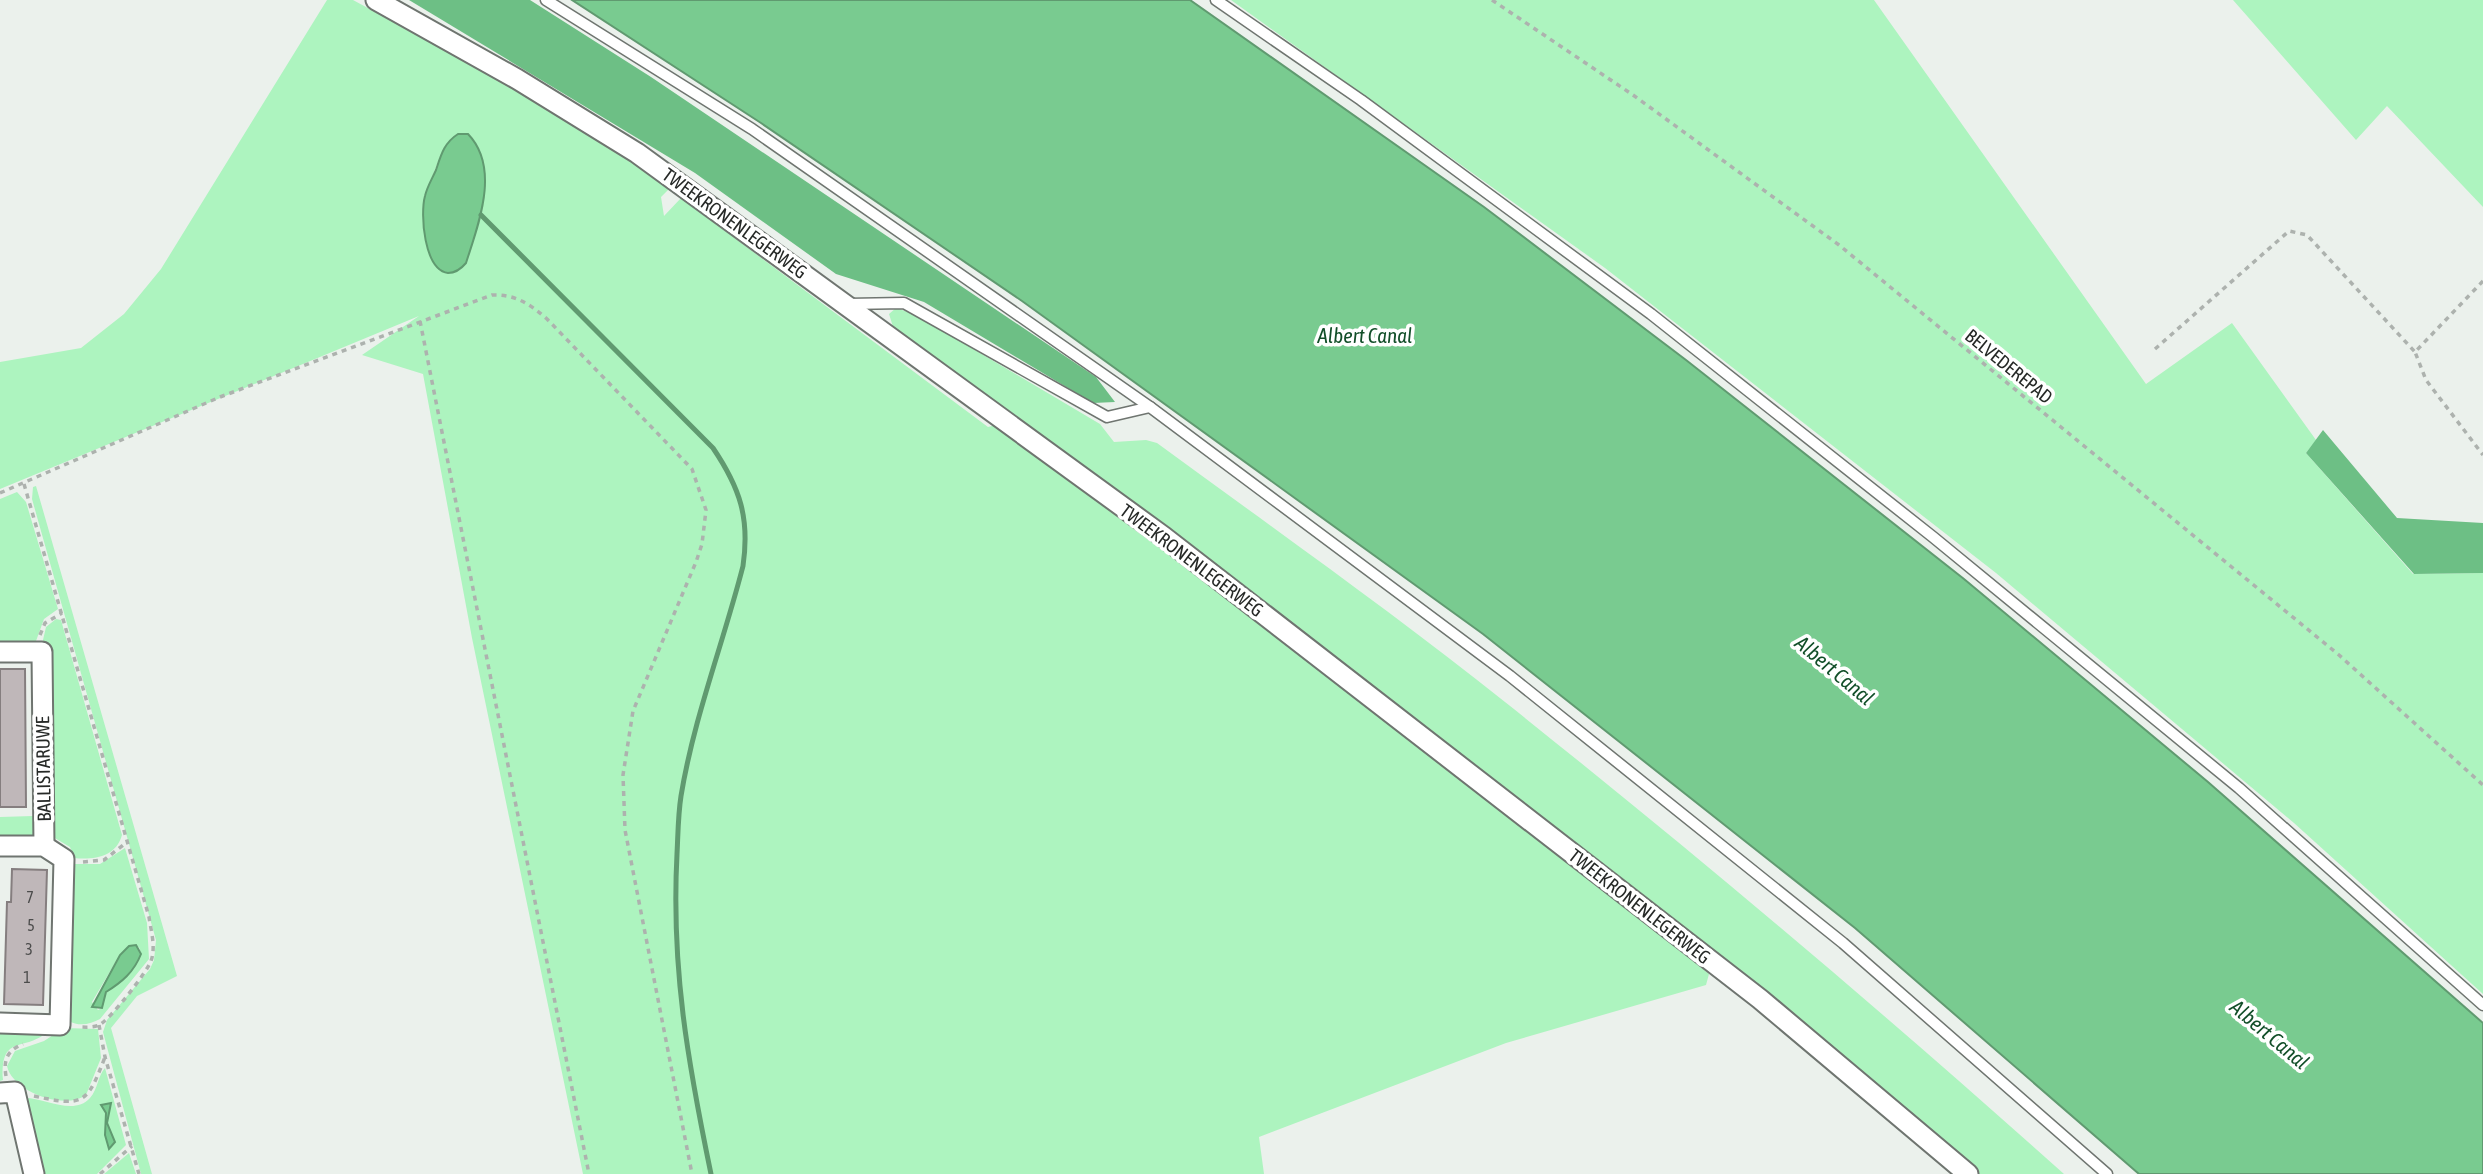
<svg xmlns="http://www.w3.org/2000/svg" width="2483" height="1174" viewBox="0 0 2483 1174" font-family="'Asap Condensed',sans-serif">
<rect width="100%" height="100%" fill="#ebf1ec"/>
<!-- green -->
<g fill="#adf4bf" fill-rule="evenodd">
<path d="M 327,0 L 353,0 L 653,162 L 672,178 L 668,190 L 661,197 L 664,216 L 681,198 L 988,427 L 996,425 L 1193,568 L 1651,925 L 1709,974 L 1706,985 L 1506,1043 L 1259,1137 L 1264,1174 L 583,1174 L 472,638 L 423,374 L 362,355 L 419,316 L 0,489 L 0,362 L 81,348 L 124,314 L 161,269 ZM 440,157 L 484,170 L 483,200 L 427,250 L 425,195 Z"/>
<polygon points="1231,0 1874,0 2146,384 2232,323 2316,440 2306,453 2413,574 2483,573 2483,994 2294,823 1996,573 1605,268"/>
<polygon points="2233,0 2483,0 2483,207 2387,106 2356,140"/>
<path d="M 896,308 L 914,314 L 1100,424 L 1114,442 L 1146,440 L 1157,443 C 1273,528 1392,612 1505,702 C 1696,854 1882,1011 2064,1174 L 1977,1174 L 895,333 L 889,314 Z"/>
<polygon points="36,486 177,976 137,996 111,1028 152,1174 141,1174 103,1032 107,1020 150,969 154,960 156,940 32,499 33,487"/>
<polygon points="17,492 26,502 58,609 44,619 36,641 0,643 0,499"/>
<path d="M 56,619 L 61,620 L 122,835 C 116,857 94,860 74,858 L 70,847 L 53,837 L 43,640 L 46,627 Z"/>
<polygon points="33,816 33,837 0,841 0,817"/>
<path d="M 125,848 L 147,923 L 149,959 L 100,1019 C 91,1024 79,1027 69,1021 L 74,864 L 100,864 ZM 139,947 L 141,954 C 134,972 122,982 106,991 L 102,1008 L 98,1010 L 92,1002 L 115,963 Z"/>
<path d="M 64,1028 L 98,1029 L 101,1058 L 86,1095 C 64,1111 12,1091 7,1066 L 15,1051 L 44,1041 Z"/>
<path d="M 0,1030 L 46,1033 C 23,1052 0,1034 3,1080 L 0,1081 Z"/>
<path d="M 105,1068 L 126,1145 L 97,1174 L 44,1174 L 35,1151 L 25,1098 C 45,1098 74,1116 90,1098 C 98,1089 98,1075 105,1068 Z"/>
<polygon points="129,1153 136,1174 104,1174"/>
</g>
<!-- forest -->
<g fill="#6dbf85">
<polygon points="409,0 530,0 651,77 1096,377 1115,402 1093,403 924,302 836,274 695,173"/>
<polygon points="2323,430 2397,518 2483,523 2483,573 2414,574 2306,453"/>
</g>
<!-- water -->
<g fill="#79cb90" stroke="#609a70" stroke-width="2">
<polygon points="572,0 1190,0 1484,207 1686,360 1964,579 2208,782 2483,1023 2483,1174 2139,1174 1855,928 1483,634 1022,301 761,123"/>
<path d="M 458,134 L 468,134 C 501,168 478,225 466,263 C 461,269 456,273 448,273 C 424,270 420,214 425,196 C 427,187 432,179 436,170 C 441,155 444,143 458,134 Z"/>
<path d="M 136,945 L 141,954 C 134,972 122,982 106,992 L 102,1008 L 92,1007 L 120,955 L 129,946 Z"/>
<polygon points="111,1103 107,1123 115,1142 109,1149 105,1135 106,1113 101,1105"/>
</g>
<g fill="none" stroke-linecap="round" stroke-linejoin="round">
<!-- stream -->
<path stroke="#609a70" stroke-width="5" d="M 481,215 L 713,448 C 740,488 750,518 743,566 C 723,644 694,717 681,796 C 678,815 678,835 677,854 C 671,968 688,1063 711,1174"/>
</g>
<!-- building -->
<g fill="#bfb7b9" stroke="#857e7f" stroke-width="2">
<polygon points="0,669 25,669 26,807 0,807"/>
<polygon points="12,869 47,870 43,1005 4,1004 7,902 11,902"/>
</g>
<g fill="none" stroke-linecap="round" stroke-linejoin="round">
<defs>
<g id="service">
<polyline points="546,0 752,129 1150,407 1510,676 1843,943 2107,1174"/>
<polyline points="1216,0 1361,100 1651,314 1933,537 2239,788 2483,1005"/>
<polyline points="848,304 904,303 1107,417 1150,407"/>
</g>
<g id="minor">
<polyline points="376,0 517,79 637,153 1164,537 1760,999 1968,1174"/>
<polyline points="0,652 42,652 44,846"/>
<polyline points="0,846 44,846 64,859 60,1025 0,1023"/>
<polyline points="0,1093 15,1092 34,1174"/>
</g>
</defs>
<!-- service casing -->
<use href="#service" stroke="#6f7570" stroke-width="13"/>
<!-- minor casing -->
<use href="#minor" stroke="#6f7570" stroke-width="23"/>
<!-- path -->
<g stroke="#adb2ae" stroke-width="3.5" stroke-dasharray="5 5" stroke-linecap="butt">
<polyline points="1492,0 1633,95 1839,245 2339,655 2483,785"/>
<polyline points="2483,281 2415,352 2426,380 2483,455"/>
<polyline points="420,321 589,1174"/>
<polyline points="2155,349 2289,231 2307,235 2415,352"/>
<path d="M 24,484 L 149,917 C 151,931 156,947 151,961 C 147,972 110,1020 99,1025 C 94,1028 83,1027 78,1027"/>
<path d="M 0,493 L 220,397 L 492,295 C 515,294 530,304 547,319 L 692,469 L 706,510 L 702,544 L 696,562 L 633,711 L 623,775 L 625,830 L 692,1174"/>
<polyline points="40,635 45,623 62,613"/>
<polyline points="83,862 104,860 127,842"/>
<polyline points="99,1025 105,1057 139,1174"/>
<path d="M 6,1076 C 3,1059 8,1050 23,1044"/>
<path d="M 34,1096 C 84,1107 87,1104 105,1057"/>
<polyline points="100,1174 132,1146"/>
</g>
<!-- service -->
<use href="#service" stroke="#fff" stroke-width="10"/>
<!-- minor -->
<use href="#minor" stroke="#fff" stroke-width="19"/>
</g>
<g text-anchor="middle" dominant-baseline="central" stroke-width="7" stroke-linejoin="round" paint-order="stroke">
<!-- number labels -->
<g font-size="16" fill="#4c4c4c">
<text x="30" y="897">7</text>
<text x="31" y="925">5</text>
<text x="29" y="949">3</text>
<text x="27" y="977">1</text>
</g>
<!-- street labels -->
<g font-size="19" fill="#262927" stroke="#fff">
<text transform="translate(735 223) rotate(36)">TWEEKRONENLEGERWEG</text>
<text transform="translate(2009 366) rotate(39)">BELVEDEREPAD</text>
<text transform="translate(1192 560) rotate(37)">TWEEKRONENLEGERWEG</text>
<text transform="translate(43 769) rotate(-91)">BALLISTARUWE</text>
<text transform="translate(1640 906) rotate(38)">TWEEKRONENLEGERWEG</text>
</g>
<!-- water labels -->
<g font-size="21" font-style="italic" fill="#124f29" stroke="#fff">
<text x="1365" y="335">Albert Canal</text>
<text transform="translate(1835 670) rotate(40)">Albert Canal</text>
<text transform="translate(2270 1034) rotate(40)">Albert Canal</text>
</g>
</g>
</svg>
